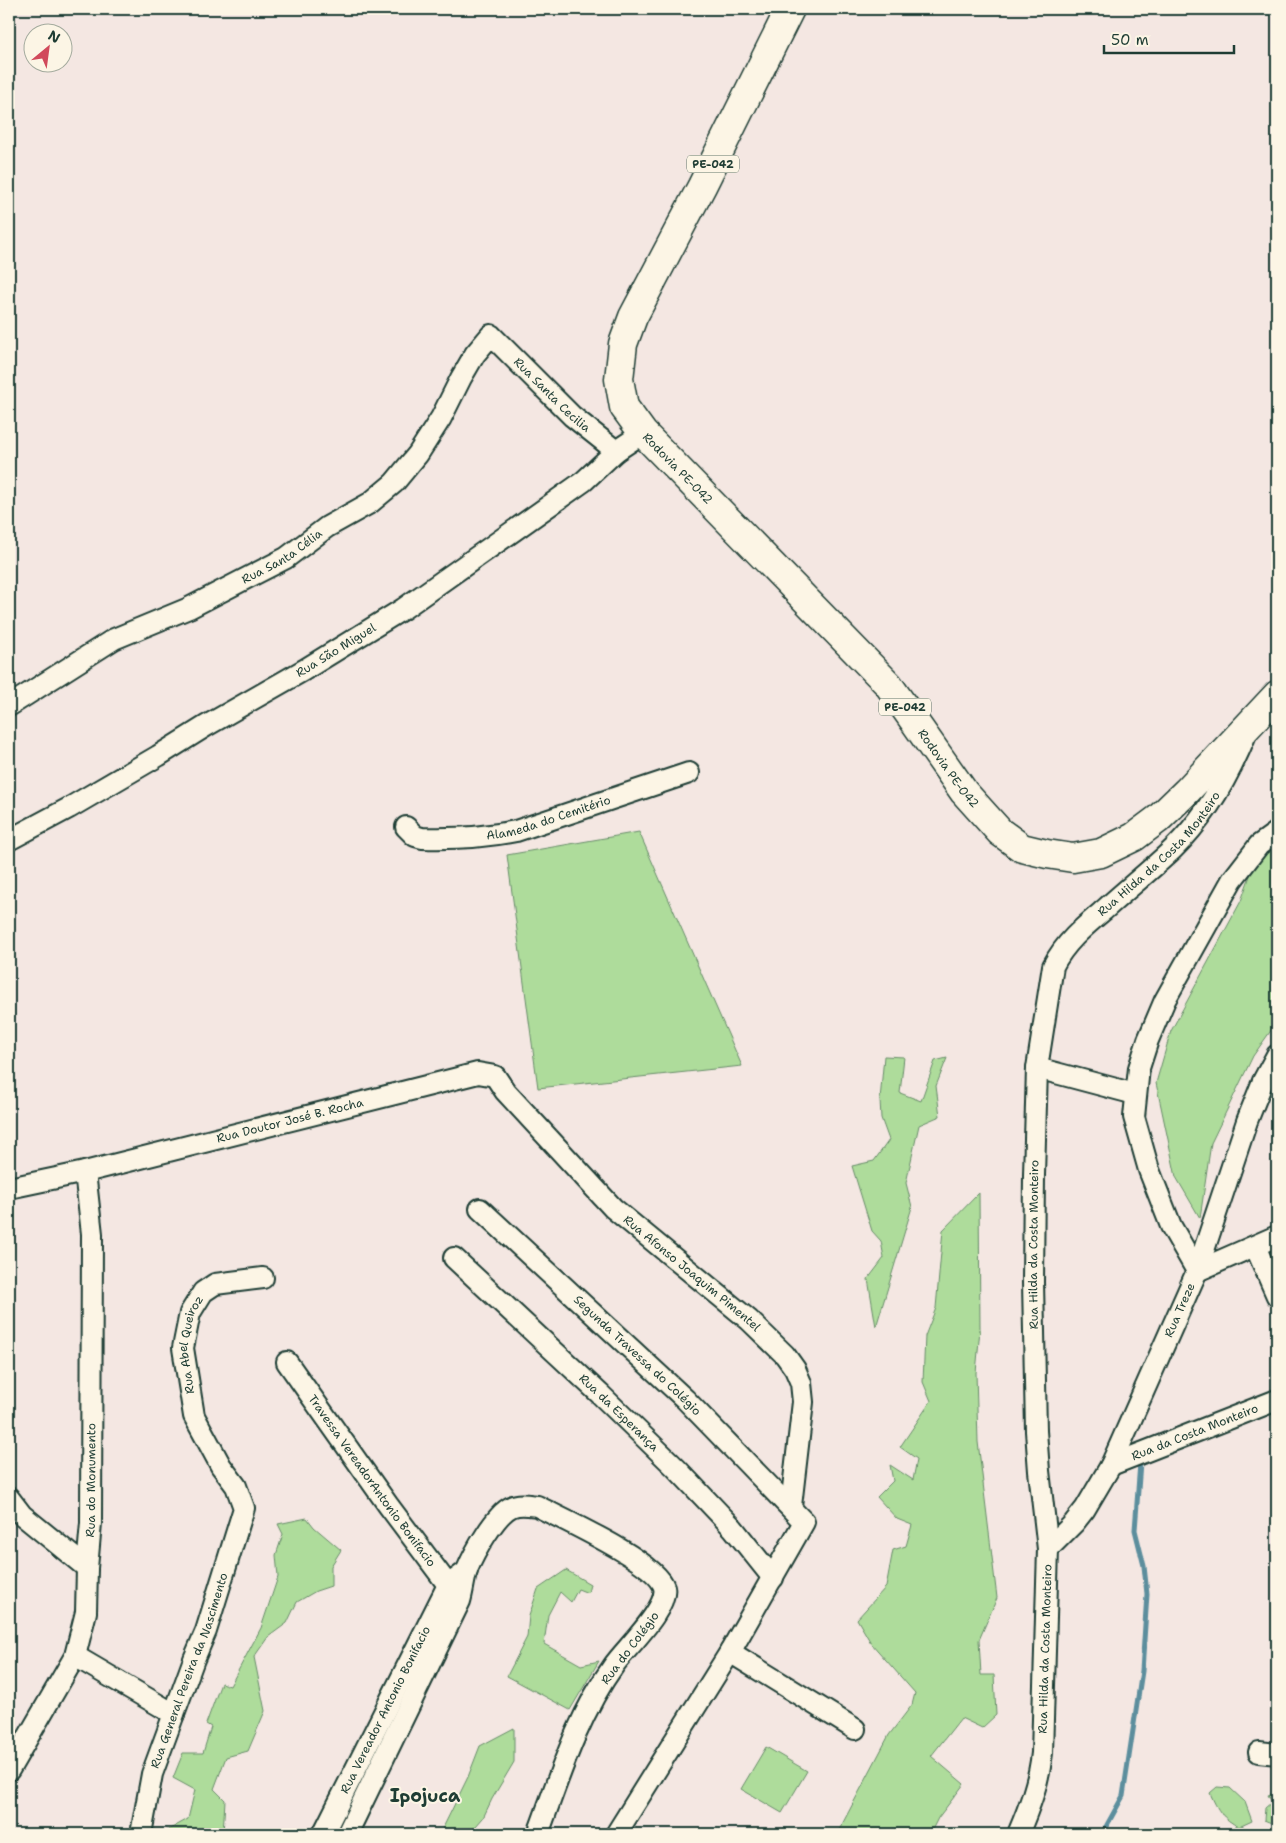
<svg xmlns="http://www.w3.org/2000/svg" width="1286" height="1843" viewBox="0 0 1286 1843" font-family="'Shantell Sans',sans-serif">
<rect width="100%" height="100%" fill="#f4e7e2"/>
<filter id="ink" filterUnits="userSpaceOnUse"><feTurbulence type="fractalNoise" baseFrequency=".02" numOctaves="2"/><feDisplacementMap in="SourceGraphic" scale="10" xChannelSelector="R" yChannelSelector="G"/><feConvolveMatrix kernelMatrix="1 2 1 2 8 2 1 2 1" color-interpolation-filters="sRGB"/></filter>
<g filter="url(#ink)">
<!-- green -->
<g fill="#aedc9b" stroke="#668c68">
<polygon points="639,832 742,1066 538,1088 507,855"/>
<polygon points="1277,836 1277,1022 1253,1056 1211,1143 1200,1218 1176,1177 1156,1083 1171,1031 1241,901 1262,842"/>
<polygon points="884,1056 904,1057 900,1093 921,1101 935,1061 947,1058 936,1086 940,1116 919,1125 906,1183 912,1207 876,1327 868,1279 884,1258 881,1241 872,1231 852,1166 874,1161 889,1140 881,1118 880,1100"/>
<polygon points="979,1193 980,1329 976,1373 978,1442 997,1598 979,1640 981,1675 994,1675 996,1715 982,1728 961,1718 931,1756 964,1784 938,1818 930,1834 837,1834 889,1735 912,1705 915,1693 871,1643 857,1619 886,1587 893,1550 906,1546 912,1525 897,1519 877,1497 893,1481 890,1465 913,1480 917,1459 900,1447 931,1401 923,1382 925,1336 936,1308 943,1230"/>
<polygon points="307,1518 314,1527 341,1550 331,1566 331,1586 316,1591 297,1602 287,1623 268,1637 254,1657 265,1711 248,1751 226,1757 214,1789 225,1800 223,1834 161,1834 188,1819 195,1790 173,1778 183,1753 203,1753 211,1727 206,1724 221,1683 230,1686 261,1628 278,1577 276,1555 283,1534 278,1524"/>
<polygon points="566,1570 590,1584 588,1593 578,1589 571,1602 560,1592 548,1615 544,1644 581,1665 599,1661 570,1710 507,1676 527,1637 529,1616 538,1589"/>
<polygon points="514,1728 514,1762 492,1799 483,1818 469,1834 440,1834 468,1777 480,1746"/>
<polygon points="766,1747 807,1771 782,1813 741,1789"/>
<path d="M 1217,1787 L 1230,1788 L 1245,1802 L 1252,1821 L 1239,1827 C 1222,1818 1218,1811 1210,1793 Z"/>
<polygon points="1277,1792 1277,1827 1274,1824 1264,1820 1265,1808 1272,1802 1268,1795"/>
</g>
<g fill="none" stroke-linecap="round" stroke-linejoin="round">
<!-- stream -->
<polyline stroke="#5b8e9d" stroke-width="5" points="1102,1834 1123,1796 1142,1671 1147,1594 1144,1566 1135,1530 1140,1463"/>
<defs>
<g id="street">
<path id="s1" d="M 9,706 L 114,639 L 189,608 L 286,558 L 327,527 L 370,503 L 394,483 L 418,454 L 441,418 L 461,378 L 475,354 L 491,335 L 572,416 L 616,451"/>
<path id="s2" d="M 406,827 L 415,836 L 422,838 C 454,839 485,837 516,831 L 689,773"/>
<polyline points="1277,832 1259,845 1232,880 1165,1000 1148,1040 1139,1068 1134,1117 1149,1170 1171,1226 1197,1271 1277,1236"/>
<path id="s3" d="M 9,840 L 69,808 L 158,756 L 206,726 L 304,670 L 403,609 L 584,481 L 616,451 L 643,433"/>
<polyline points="1037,1068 1135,1094"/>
<path id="s4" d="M 9,1188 L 85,1172 L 478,1073 L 495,1076 L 505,1091 L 613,1208 L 749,1320 L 785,1355 L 795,1369 L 801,1383 L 803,1402 L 791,1506"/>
<path id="s5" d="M 480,1209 L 685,1399 L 804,1522 L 730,1652 L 616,1834"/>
<polyline points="1255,1246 1277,1296"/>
<path id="s6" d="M 454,1258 L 600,1394 L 676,1468 L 733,1528 L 773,1578"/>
<path id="s7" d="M 287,1362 L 388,1505 L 448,1585 L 459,1590"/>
<path id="s8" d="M 1111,1465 L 1277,1400"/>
<polyline points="9,1498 22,1515 87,1568"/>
<path id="s9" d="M 1048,1549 L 1074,1523 L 1085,1509 L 1111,1465 L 1197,1271 L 1247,1121 L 1263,1081 L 1277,1055"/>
<polyline points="730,1652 855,1729"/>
<polyline points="75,1656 174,1714"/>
<polyline points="1259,1752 1277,1754"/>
<path id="s10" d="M 9,1770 L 75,1656 L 86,1612 L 87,1568 L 91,1523 L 92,1234 L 85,1172"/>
<path id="s11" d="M 141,1834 L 152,1774 L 194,1659 L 206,1631 L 244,1508 L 236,1486 L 221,1466 L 194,1416 L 183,1348 L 190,1313 L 203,1292 L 215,1284 L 263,1278"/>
<path id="s12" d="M 323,1834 L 448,1585 L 467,1571"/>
<path d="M 347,1834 L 460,1601 C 463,1591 464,1579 467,1570 C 474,1553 495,1515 511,1507 C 519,1503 529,1505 537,1506 C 564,1520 656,1561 664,1587 C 669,1608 626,1648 614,1665 C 578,1715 559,1777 538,1834"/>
<path id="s13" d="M 1018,1834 C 1029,1808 1039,1782 1042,1753 L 1048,1549 L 1039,1471 L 1036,1431 L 1033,1282 L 1034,1175 L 1037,1068 L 1053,966 C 1065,942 1085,926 1104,910 C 1127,889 1151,870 1173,849 C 1206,817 1229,776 1246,734"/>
</g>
<g id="primary">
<path id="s14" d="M 790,9 L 702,186 L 633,317 L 623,344 L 619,379 L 624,407 L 643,433 L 888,684 L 964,792 L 1000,832 L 1022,848 L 1047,854 L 1073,858 L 1101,853 L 1134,837 L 1158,819 L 1187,791 L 1277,695"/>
</g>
</defs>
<!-- street casing -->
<use href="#street" stroke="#1f3d34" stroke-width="24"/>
<!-- primary casing -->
<use href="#primary" stroke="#1f3d34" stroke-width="31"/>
<!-- street -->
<use href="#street" stroke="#fcf5e5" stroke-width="20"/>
<!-- primary -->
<use href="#primary" stroke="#fcf5e5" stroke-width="28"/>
</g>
</g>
<g text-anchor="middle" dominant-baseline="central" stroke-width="4" stroke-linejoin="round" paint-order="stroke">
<!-- shield labels -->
<g fill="#fcf5e5" stroke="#617469" stroke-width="1">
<rect x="687" y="155.5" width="52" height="17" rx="4"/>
<rect x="879" y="698.5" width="52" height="17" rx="4"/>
</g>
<g font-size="11" font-weight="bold" fill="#1f3d34">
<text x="713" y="164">PE-042</text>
<text x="905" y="707">PE-042</text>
</g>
<!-- street labels -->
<g font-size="12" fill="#1f3d34" stroke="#fcf5e5">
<text stroke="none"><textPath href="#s1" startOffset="710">Rua Santa Cecilia</textPath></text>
<text stroke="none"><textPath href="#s14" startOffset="520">Rodovia PE-042</textPath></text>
<text stroke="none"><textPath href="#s1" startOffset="312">Rua Santa Célia</textPath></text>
<text stroke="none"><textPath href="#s3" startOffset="378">Rua São Miguel</textPath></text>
<text stroke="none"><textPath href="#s14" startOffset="925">Rodovia PE-042</textPath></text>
<text stroke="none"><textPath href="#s2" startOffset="149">Alameda do Cemitério</textPath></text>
<text stroke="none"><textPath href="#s13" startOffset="1029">Rua Hilda da Costa Monteiro</textPath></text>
<text stroke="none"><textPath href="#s4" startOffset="289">Rua Doutor José B. Rocha</textPath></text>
<text stroke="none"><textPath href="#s13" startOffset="594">Rua Hilda da Costa Monteiro</textPath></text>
<text stroke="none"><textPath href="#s4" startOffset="780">Rua Afonso Joaquim Pimentel</textPath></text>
<text stroke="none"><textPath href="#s9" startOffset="275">Rua Treze</textPath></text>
<text stroke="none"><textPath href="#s11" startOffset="521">Rua Abel Queiroz</textPath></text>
<text stroke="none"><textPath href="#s5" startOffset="215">Segunda Travessa do Colégio</textPath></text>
<text stroke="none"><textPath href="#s6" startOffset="226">Rua da Esperança</textPath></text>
<text stroke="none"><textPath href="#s8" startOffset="90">Rua da Costa Monteiro</textPath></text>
<text stroke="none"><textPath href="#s7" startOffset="146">Travessa VereadorAntonio Bonifacio</textPath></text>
<text stroke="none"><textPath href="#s10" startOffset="309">Rua do Monumento</textPath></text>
<text transform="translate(630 1648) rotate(-53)">Rua do Colégio</text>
<text stroke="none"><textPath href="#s13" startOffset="189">Rua Hilda da Costa Monteiro</textPath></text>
<text stroke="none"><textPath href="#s11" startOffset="171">Rua General Pereira da Nascimento</textPath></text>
<text stroke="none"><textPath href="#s12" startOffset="139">Rua Vereador Antonio Bonifacio</textPath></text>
</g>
<!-- district labels -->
<g font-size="18" font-weight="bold" fill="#1f3d34" stroke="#fcf5e5">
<text x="425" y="1796">Ipojuca</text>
</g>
</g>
<!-- margin -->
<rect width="1286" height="1843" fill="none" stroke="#fcf5e5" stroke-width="30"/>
<rect x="15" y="15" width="1256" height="1813" fill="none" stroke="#1f3d34" stroke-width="2" filter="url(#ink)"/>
<!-- north arrow -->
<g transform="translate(48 48) rotate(29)"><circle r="24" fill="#fcf5e5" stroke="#a4ab9e"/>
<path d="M0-4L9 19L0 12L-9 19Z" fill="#d1495b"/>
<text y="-8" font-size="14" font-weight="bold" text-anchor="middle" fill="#1f3d34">N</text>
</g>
<!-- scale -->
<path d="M1104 45v8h130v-8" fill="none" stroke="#1f3d34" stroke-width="2.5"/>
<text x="1111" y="45" font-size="15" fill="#1f3d34" stroke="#fcf5e5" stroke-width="4" paint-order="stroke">50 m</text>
</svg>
